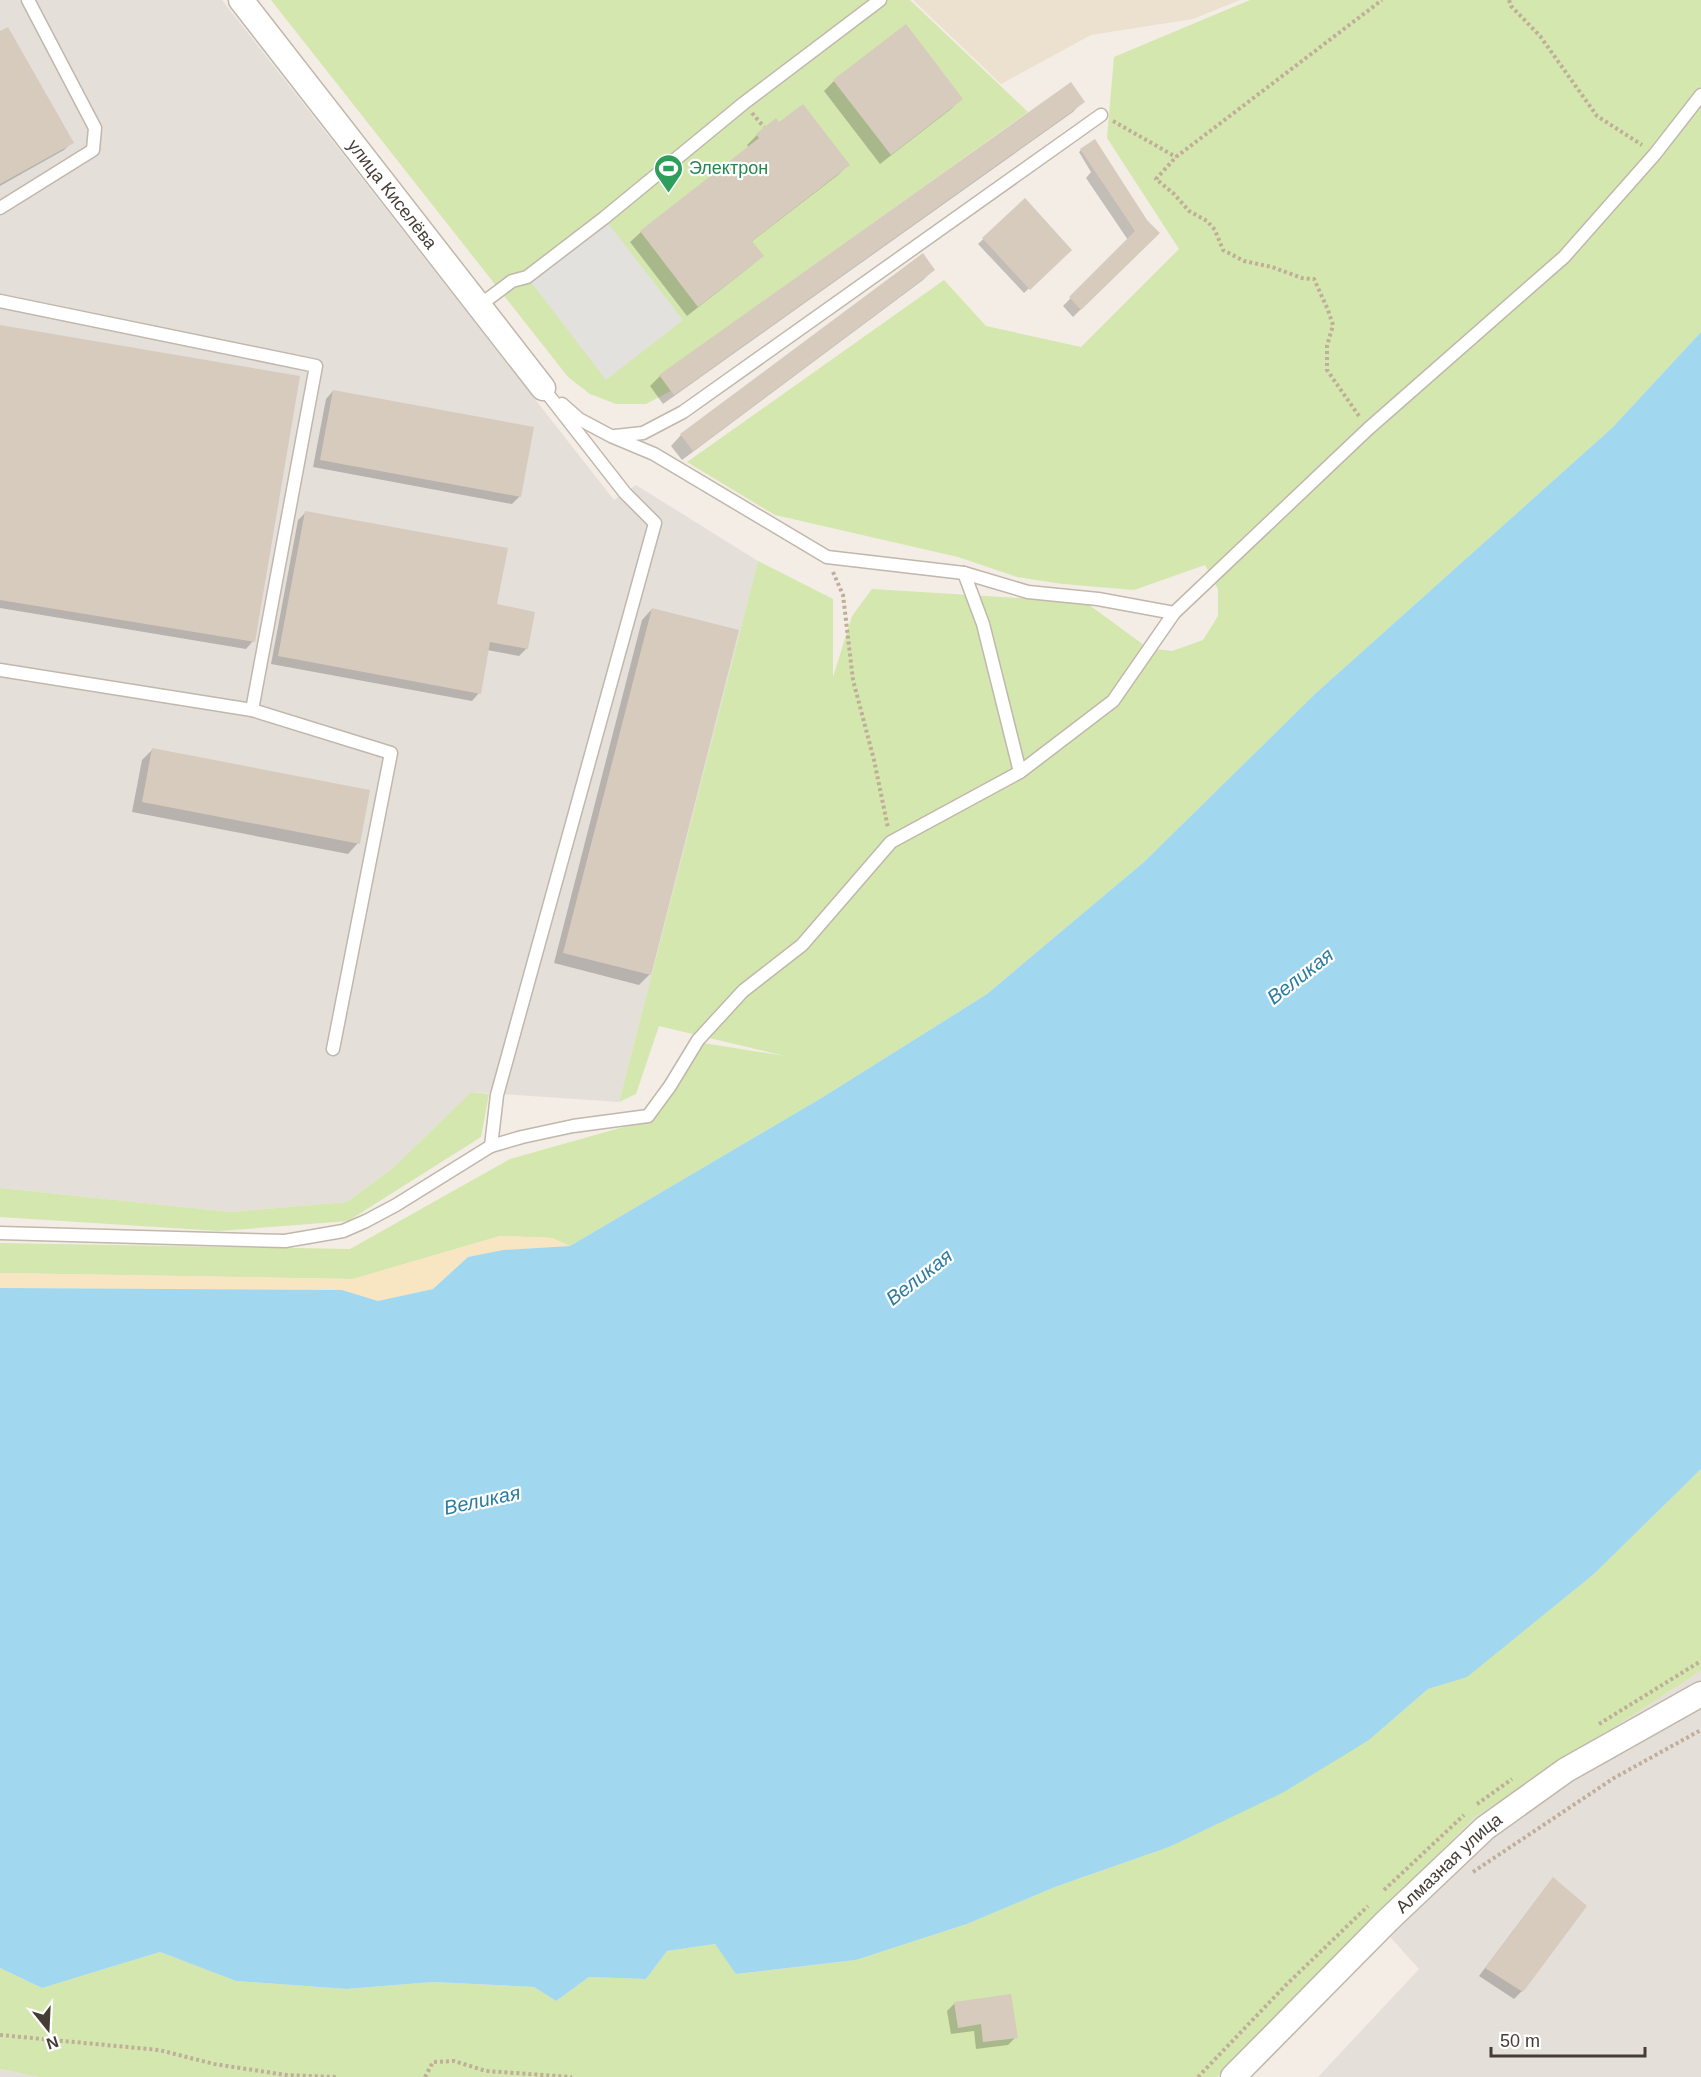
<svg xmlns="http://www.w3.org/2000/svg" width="1701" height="2077" viewBox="0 0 1701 2077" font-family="Arial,sans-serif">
<rect width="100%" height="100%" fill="#f3ede5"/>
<!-- industrial -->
<g fill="#e5dfda">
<polygon points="0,0 222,0 614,500 636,485 758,561 619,1102 471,1092 393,1168 347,1202 231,1212 0,1188"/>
<polygon points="1701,1671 1701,2077 1318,2077 1419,1969 1374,1919 1475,1817"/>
<polygon points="0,2069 39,2077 0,2077"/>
</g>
<!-- education -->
<polygon fill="#ece1cf" points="913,0 1240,0 1193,19 1091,35 1001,84"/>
<!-- green -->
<g fill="#d4e7ae">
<polygon points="271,0 910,0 1028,112 660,375 671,391 646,404 616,404 590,394 568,377"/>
<polygon points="1250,0 1701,0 1701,332 1612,428 1316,693 1144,862 987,994 823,1097 570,1246 552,1238 500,1236 353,1279 0,1273 0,1243 350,1249 510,1159 652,1119 703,1043 785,1056 659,1026 636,1094 619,1102 758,561 833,599 833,677 852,616 872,589 1085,602 1148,648 1172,651 1203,640 1218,616 1218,589 1205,565 1134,590 1063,584 1017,577 958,557 775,515 687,462 944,280 986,326 1081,347 1179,249 1107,138 1114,57"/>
<polygon points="471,1092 489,1094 481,1137 348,1221 219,1231 0,1217 0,1188 231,1212 347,1202 393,1168"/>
<polygon points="1701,1469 1701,1671 1475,1817 1217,2077 39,2077 0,2069 0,1968 42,1988 160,1952 236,1981 347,1989 433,1982 534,1987 556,2001 589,1977 646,1979 667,1951 715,1944 737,1974 856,1960 967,1924 1055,1887 1169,1847 1369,1740 1428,1689 1467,1676 1594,1574"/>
</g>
<!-- sand -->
<polygon fill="#f7e6c1" points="500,1236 552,1238 570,1246 503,1250 468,1257 433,1289 378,1301 342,1290 0,1288 0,1273 353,1279"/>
<!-- parking -->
<polygon fill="#e3e1de" points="604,218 683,320 606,380 527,277"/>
<!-- water -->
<polygon fill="#a1d8f0" points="1701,332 1701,1469 1594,1574 1467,1677 1428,1689 1369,1740 1284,1792 1169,1847 1055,1887 967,1924 856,1960 736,1974 715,1944 667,1951 646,1979 589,1977 556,2001 534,1987 433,1982 347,1989 236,1981 160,1952 42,1988 0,1968 0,1288 342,1290 378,1301 433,1289 468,1257 503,1250 570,1246 823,1097 987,994 1144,862 1316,693 1612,428"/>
<!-- shadow -->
<g fill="#0003">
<polygon points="0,33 72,142 64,150 0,186"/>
<polygon points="834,81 961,99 951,109 880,164 824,91"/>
<polygon points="1083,101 1073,112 663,404 650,386 660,376"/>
<polygon points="757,135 848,165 838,175 751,242 762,256 751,266 687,316 630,242 641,232 749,148 747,145"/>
<polygon points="1081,150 1158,233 1073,317 1063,306 1128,240 1086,178 1091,172 1079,152"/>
<polygon points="1024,201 1070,250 1024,293 978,244"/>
<polygon points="933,270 923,280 682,460 671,446 681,435"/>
<polygon points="0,327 253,641 246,649 0,608"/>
<polygon points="333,391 520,496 512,504 313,467 326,399"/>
<polygon points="306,512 495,606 527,648 519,656 487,650 479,693 472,701 271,664 298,520"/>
<polygon points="652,609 737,631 649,975 639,985 554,963 642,620"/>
<polygon points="153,749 358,843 348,854 132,812 142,760"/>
<polygon points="1546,1887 1522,1991 1514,1999 1479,1976"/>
<polygon points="955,2003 1016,2037 1008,2045 976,2049 974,2031 951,2034 947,2011"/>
</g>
<!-- building -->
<g fill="#d7cbbe">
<polygon points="906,24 963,99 891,155 833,80"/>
<polygon points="8,27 74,143 0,184 0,31"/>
<polygon points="1071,82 1085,102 674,395 659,375"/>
<polygon points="803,104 850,165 752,241 764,256 698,307 640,231 759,138 756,134 776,118 779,122"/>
<polygon points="1095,139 1147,220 1160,233 1081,310 1069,297 1135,231 1080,149"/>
<polygon points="1025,198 1072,250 1030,290 982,238"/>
<polygon points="923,253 935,270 693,451 680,434"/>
<polygon points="0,325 300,376 255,642 0,600"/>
<polygon points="333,390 534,427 521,497 320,460"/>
<polygon points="305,511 508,548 497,604 535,612 528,649 490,642 481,694 278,656"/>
<polygon points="652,608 739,630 651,975 563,953"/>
<polygon points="152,748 370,790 360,844 142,802"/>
<polygon points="1553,1877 1587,1906 1523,1992 1485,1968"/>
<polygon points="1011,1994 1018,2038 983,2042 981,2024 958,2028 954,2002"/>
</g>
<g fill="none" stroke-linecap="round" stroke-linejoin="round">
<defs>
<g id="service">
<polyline points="0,208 93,150 95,128 28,0"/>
<polyline points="0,301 316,366 252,710 0,670"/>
<polyline points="480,305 512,281 527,277 604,218 744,103 880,0"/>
<polyline points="562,404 579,419 611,436 654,454 827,557 964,573 1028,592 1098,599 1174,613"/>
<polyline points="615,436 643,433 683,412 1101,115"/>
<polyline points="964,573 983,624 1020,772"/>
<polyline points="252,710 391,753 333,1049"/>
<polyline points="491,1146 497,1095 655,523 625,493 543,388"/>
<polyline points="0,1233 285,1241 343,1231 366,1221 396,1205 491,1146 522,1137 573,1126 648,1116 670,1086 698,1040 743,991 802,945 891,842 1020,772 1113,701 1174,613 1368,429 1564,257 1655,154 1701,95"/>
</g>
<g id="minor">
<path id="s1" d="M 241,0 L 543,388"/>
<path id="s2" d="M 1233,2077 L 1387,1921 L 1485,1828 L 1566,1770 L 1701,1694"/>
</g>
</defs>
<!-- service casing -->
<use href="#service" stroke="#c1b7ab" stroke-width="15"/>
<!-- minor casing -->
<use href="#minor" stroke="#c1b7ab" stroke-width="27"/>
<!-- path -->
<g stroke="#c0ae99" stroke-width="4" stroke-dasharray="3 3" stroke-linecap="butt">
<polyline points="1509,0 1511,6 1540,36 1597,116 1642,145"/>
<polyline points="752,113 764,127"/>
<polyline points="1113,121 1176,157"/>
<polyline points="1359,416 1327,370 1327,346 1333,325 1328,310 1314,279 1302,278 1272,267 1244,261 1223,250 1215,230 1207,221 1189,211 1174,194 1156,179 1176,157 1382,0"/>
<polyline points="833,572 843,595 853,680 874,760 888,828"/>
<polyline points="1599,1724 1701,1661"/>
<polyline points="1477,1804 1512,1779"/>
<polyline points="1473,1872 1614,1778 1701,1730"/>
<polyline points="1384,1890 1464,1815"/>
<polyline points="0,2035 159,2050 214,2064 286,2075 336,2077"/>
<polyline points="425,2077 433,2062 454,2061 486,2071 572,2077"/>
<polyline points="1198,2077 1286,1985 1368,1906"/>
</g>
<!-- service -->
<use href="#service" stroke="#fff" stroke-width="12"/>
<!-- minor -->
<use href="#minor" stroke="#fff" stroke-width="24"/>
</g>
<!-- icons -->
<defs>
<symbol id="stadium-pin" viewBox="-11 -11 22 30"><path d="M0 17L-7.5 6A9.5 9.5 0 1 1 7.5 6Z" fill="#2e9e5b" stroke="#fff"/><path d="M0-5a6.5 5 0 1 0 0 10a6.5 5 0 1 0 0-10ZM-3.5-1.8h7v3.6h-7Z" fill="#fff"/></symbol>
</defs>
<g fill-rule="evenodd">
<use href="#stadium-pin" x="652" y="152" width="33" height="45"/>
</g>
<g text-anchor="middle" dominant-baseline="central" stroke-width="4.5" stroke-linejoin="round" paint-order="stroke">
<!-- leisure labels -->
<g font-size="18" fill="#27864d" stroke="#fff" text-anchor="start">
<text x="689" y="168">Электрон</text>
</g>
<!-- street labels -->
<g font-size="18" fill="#453d35" stroke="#fff">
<text stroke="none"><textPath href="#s1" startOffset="246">улица Киселёва</textPath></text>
<text stroke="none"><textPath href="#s2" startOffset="304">Алмазная улица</textPath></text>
</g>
<!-- water labels -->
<g font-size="20" font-style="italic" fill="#2c7ca0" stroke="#fff">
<text transform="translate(1300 976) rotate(-38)">Великая</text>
<text transform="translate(919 1277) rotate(-38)">Великая</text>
<text transform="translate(482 1500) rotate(-12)">Великая</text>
</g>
</g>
<!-- north arrow -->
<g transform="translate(48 2029) rotate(162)" stroke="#ffffff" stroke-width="4.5" paint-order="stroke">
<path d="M0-4.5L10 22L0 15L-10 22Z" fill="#453d35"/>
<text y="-9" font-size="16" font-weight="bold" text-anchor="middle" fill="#453d35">N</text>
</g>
<!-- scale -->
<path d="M1491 2047v9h154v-9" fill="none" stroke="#453d35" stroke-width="3"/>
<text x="1500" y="2047" font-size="18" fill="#453d35" stroke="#ffffff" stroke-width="4.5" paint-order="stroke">50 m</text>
</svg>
